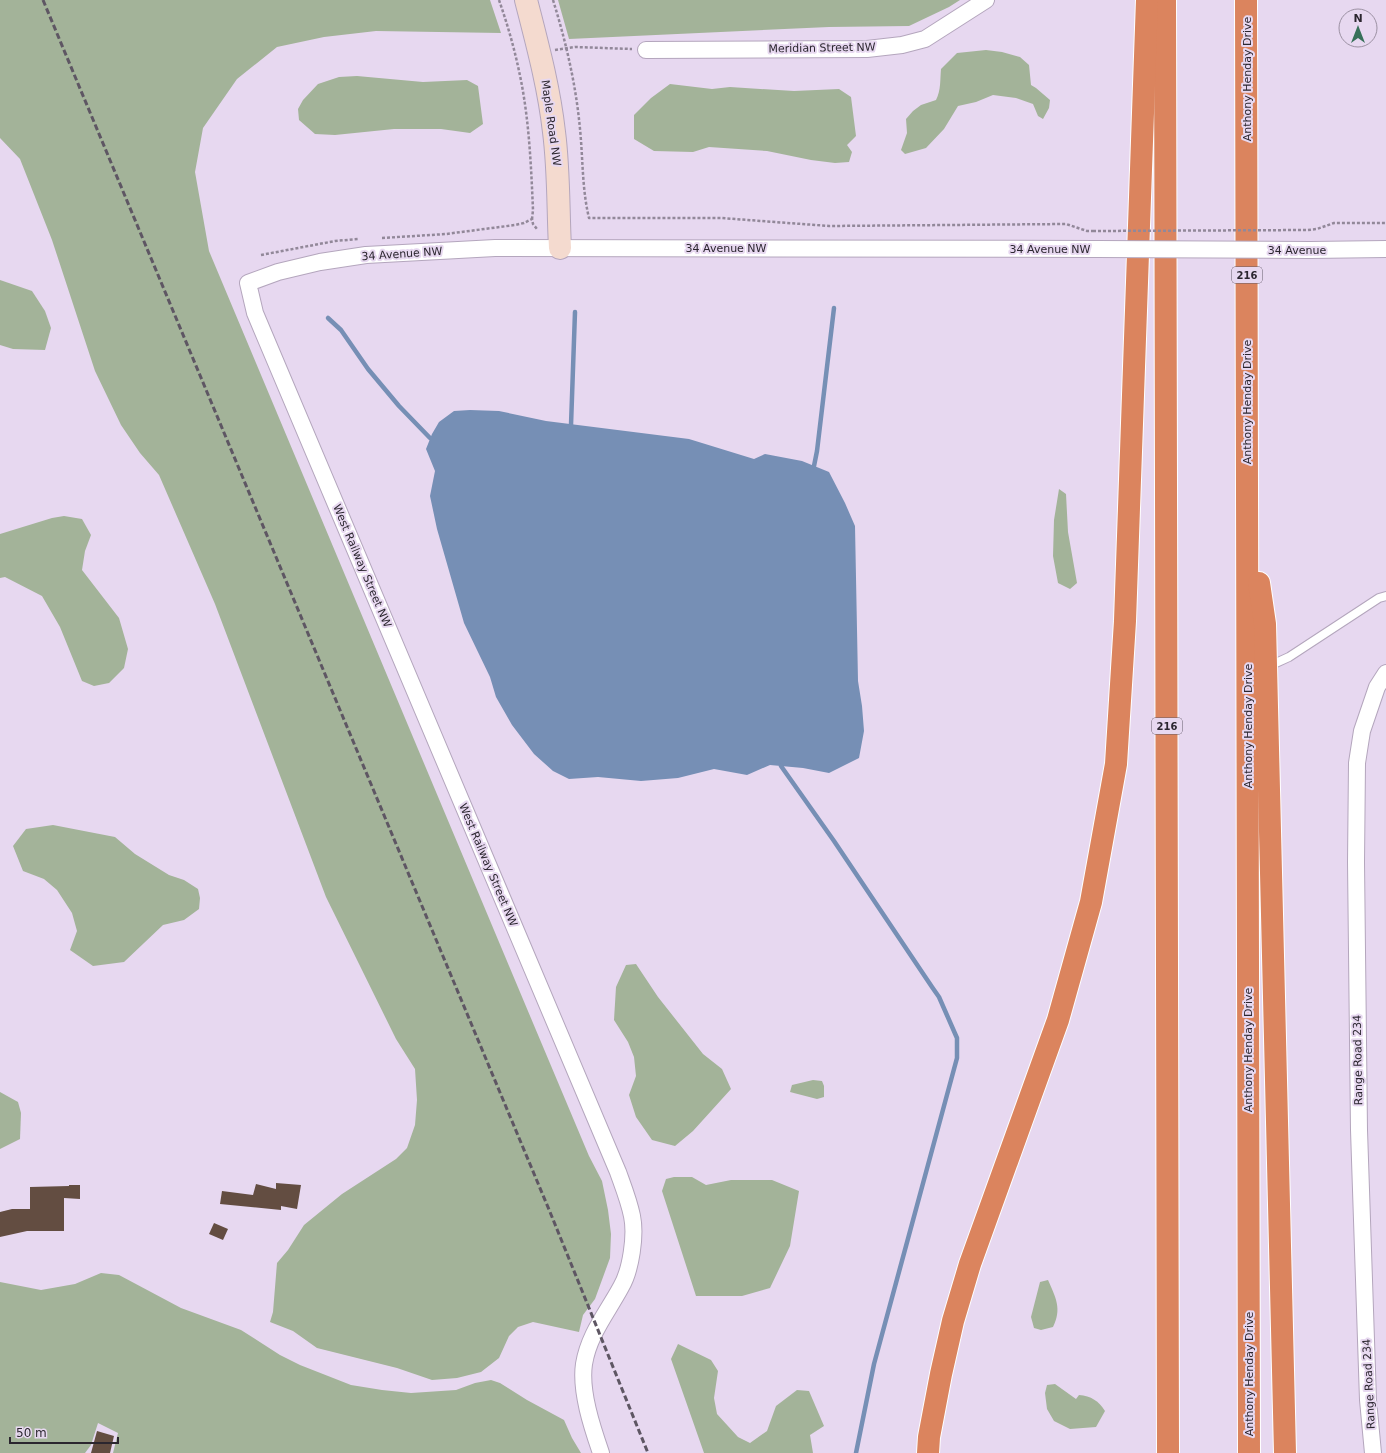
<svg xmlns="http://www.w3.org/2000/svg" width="1386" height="1453" viewBox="0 0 1386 1453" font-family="'DejaVu Sans',sans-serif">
<rect width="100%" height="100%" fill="#e7d8f0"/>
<!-- green -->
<g fill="#a3b399">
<polygon points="0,0 490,0 501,33 376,31 324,37 277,47 237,79 203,128 195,172 209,251 525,1004 589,1156 602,1181 608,1210 611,1234 610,1258 595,1299 583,1315 579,1332 533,1322 518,1327 509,1336 499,1358 481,1372 457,1378 432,1380 397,1368 317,1348 293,1331 270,1322 273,1312 277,1263 288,1250 304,1225 342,1194 396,1159 407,1148 415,1125 417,1100 415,1069 396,1039 326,897 215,604 159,475 140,453 121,425 95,371 52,240 20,159 0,138"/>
<polygon points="558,0 960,0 949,7 909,26 829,27 569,39"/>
<path d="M 986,50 L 1002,52 L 1020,57 L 1029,65 L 1031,85 L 1036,88 L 1050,100 L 1049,108 L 1043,119 L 1038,116 L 1033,104 L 1016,98 L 993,95 L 976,102 L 958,106 L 944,129 L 926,148 L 905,154 L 901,150 L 907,133 L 906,119 L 913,111 L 921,105 L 936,100 C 941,90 940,80 941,69 L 957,53 Z"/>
<polygon points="357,76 423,82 467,80 478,86 483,124 470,133 441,129 394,129 335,135 315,134 299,120 298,109 303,100 318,84 339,77"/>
<polygon points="670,84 712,89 730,87 794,91 839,89 851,97 856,136 847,145 852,152 849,162 835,163 811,160 767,151 709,147 693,152 654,151 634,139 634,115 651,98"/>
<polygon points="0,280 32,291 45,311 51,328 45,350 13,349 0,345"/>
<polygon points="1059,489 1066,494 1068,532 1077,583 1070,589 1058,583 1053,556 1054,520"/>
<polygon points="64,516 82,519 91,535 85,551 82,570 119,618 128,649 124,668 109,683 94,686 82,681 60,627 42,596 5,577 0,578 0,534 52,518"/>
<polygon points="53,825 115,837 135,854 169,875 184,880 198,889 200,898 199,909 184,920 163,925 124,962 93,966 70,950 77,931 72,913 57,890 44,879 23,871 13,846 26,829"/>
<polygon points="636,964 658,997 703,1054 722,1069 731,1089 693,1131 675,1146 652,1140 636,1117 629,1095 636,1076 634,1057 628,1042 614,1020 616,987 626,965"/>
<polygon points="813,1080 822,1081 824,1086 824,1097 817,1099 790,1092 792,1085"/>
<polygon points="0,1092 18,1102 21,1113 20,1139 0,1149"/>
<polygon points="674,1177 692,1177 706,1185 731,1180 772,1180 799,1191 790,1246 770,1288 742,1296 696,1296 662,1191 666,1179"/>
<polygon points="101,1273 119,1275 181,1308 241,1330 280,1355 300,1365 351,1385 382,1390 411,1393 456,1390 475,1383 491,1380 500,1383 527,1400 564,1420 572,1438 581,1453 113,1453 118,1433 98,1423 91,1445 85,1453 0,1453 0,1282 41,1290 75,1284"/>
<path d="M 1048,1280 C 1056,1298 1062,1309 1053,1327 L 1041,1330 L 1034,1328 L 1031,1317 L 1040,1282 Z"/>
<polygon points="678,1344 711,1360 718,1371 714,1398 717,1414 738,1437 750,1443 767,1431 776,1406 797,1390 809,1391 824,1426 810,1435 813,1453 704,1453 671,1359"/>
<path d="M 1055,1384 L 1076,1399 L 1079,1395 C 1091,1396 1099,1401 1105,1411 L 1096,1427 L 1070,1429 L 1054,1421 L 1047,1409 L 1045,1393 L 1047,1385 Z"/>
</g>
<!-- water -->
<polygon fill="#768fb5" points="470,410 499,411 546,421 689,439 754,459 765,454 802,461 829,472 845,503 855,526 858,681 862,706 864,731 859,758 829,773 803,768 770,765 747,775 714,769 678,778 641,781 598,777 569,779 553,771 534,754 512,725 496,697 490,677 464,623 437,529 430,496 435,471 426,449 432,434 439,422 454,411"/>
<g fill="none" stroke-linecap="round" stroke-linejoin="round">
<!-- stream -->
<g stroke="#768fb5" stroke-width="4.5">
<polyline points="328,318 341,330 368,369 399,406 430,438"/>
<polyline points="571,425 575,312"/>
<polyline points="814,466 817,451 834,308"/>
<polyline points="781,766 834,841 932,987 939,997 957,1038 957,1058 874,1364 856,1453"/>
</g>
</g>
<!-- building -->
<g fill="#634d41">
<polygon points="276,1183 301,1185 297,1209 281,1206 281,1210 220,1204 222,1191 253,1195 256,1184 276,1189"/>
<polygon points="69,1185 80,1185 80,1199 64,1198 64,1231 27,1231 0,1237 0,1212 12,1209 30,1209 30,1187 69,1186"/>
<polygon points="214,1223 228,1229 223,1240 209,1234"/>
<polygon points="97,1431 114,1436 110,1453 91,1453"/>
</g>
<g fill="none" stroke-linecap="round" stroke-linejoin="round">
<defs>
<polyline id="lane" points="1267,667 1289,657 1379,598 1386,596"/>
<g id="street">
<polyline points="646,50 867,49 902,45 925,39 986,0"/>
<polyline points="1310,250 1386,249"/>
<path d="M 601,1453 C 592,1427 580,1391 584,1364 C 589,1334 607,1313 621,1287 C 631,1270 636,1235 632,1216 C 629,1201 623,1186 618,1172 L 255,313 L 248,283 L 278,272 L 320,262 L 366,255 L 495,248 L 1096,249"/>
<polyline points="1373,1453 1368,1400 1359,1130 1356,862 1357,763 1362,731 1377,687 1386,673"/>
</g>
<path id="secondary" d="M 526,0 C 537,43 549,87 554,132 C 559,170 558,209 560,248"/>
<g id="highway">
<polyline points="1165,0 1168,1453"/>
<polyline points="1246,0 1249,1453"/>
<polyline points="1259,583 1265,624 1285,1453"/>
<polyline points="928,1453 929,1437 941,1374 953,1321 970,1264 1058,1020 1091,902 1116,764 1125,621 1147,0"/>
</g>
</defs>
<!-- lane casing -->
<use href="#lane" stroke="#b4a6bd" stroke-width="10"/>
<!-- street casing -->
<use href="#street" stroke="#b4a6bd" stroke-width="18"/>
<!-- secondary casing -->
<use href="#secondary" stroke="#b4a6bd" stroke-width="24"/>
<!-- highway casing -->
<use href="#highway" stroke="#fff" stroke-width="24"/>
<!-- path -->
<g stroke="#928899" stroke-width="2.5" stroke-dasharray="3 2" stroke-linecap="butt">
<path d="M 499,0 C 507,23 514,47 519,71 C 529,116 531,164 533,210 L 532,219"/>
<path d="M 553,0 C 566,42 576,85 580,129 C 583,159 582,189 589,218 L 721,218 L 829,226 L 1066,224 L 1087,231 L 1093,231"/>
<polyline points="555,50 575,47 632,49"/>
<polyline points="1308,230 1317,229 1334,223 1386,223"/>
<polyline points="382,238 446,234 515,225 524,223 532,219 533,224 537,229"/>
<polyline points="261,255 335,241 359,239"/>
</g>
<!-- lane -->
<use href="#lane" stroke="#fff" stroke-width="8"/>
<!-- street -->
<use href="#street" stroke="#fff" stroke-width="16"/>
<!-- secondary -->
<use href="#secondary" stroke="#f4dacf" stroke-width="22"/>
<!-- highway -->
<use href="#highway" stroke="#db845e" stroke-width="22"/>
<!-- rail -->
<polyline stroke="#5e5663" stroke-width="3" stroke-dasharray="6 3" stroke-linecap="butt" points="43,0 550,1212 648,1453"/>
<defs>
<polyline id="street-bridge" points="1096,249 1310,250"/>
</defs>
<!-- street-bridge casing -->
<use href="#street-bridge" stroke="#b4a6bd" stroke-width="18" stroke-linecap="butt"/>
<!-- path-bridge -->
<polyline stroke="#928899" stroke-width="2.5" stroke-dasharray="3 2" stroke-linecap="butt" points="1093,231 1308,230"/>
<!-- street-bridge -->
<use href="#street-bridge" stroke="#fff" stroke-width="16"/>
</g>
<g text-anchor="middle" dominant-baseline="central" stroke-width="4" stroke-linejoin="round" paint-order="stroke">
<!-- shield labels -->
<g fill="#e7d8f0" stroke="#635b69" stroke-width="1">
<rect x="1232" y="267" width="30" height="16" rx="3"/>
<rect x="1152" y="718" width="30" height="16" rx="3"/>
</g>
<g font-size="10" font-weight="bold" fill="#2b262f">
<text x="1247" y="275">216</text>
<text x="1167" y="726">216</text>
</g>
<!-- street labels -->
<g font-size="11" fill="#2b262f" stroke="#e7d8f0">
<text transform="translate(822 48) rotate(-1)">Meridian Street NW</text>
<text transform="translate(1247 79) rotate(-90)">Anthony Henday Drive</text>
<text transform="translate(551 123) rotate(82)">Maple Road NW</text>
<text x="726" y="248">34 Avenue NW</text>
<text x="1050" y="249">34 Avenue NW</text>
<text x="1297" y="250">34 Avenue</text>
<text transform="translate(402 254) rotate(-4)">34 Avenue NW</text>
<text transform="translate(1247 402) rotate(-90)">Anthony Henday Drive</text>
<text transform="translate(362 566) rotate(67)">West Railway Street NW</text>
<text transform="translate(1248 726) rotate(-90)">Anthony Henday Drive</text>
<text transform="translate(488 865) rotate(67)">West Railway Street NW</text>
<text transform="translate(1248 1050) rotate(-90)">Anthony Henday Drive</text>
<text transform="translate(1358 1060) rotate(-91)">Range Road 234</text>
<text transform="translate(1249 1374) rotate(-90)">Anthony Henday Drive</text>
<text transform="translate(1369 1384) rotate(-93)">Range Road 234</text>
</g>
</g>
<!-- north arrow -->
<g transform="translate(1358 28)"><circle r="19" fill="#e7d8f0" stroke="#9c91a3"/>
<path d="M0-3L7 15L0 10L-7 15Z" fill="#377059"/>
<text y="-6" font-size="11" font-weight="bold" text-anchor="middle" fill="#2b262f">N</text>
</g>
<!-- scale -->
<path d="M10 1437v6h108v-6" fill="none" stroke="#2b262f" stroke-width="2"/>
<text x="16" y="1437" font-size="12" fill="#2b262f" stroke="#e7d8f0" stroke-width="3" paint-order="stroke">50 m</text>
</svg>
